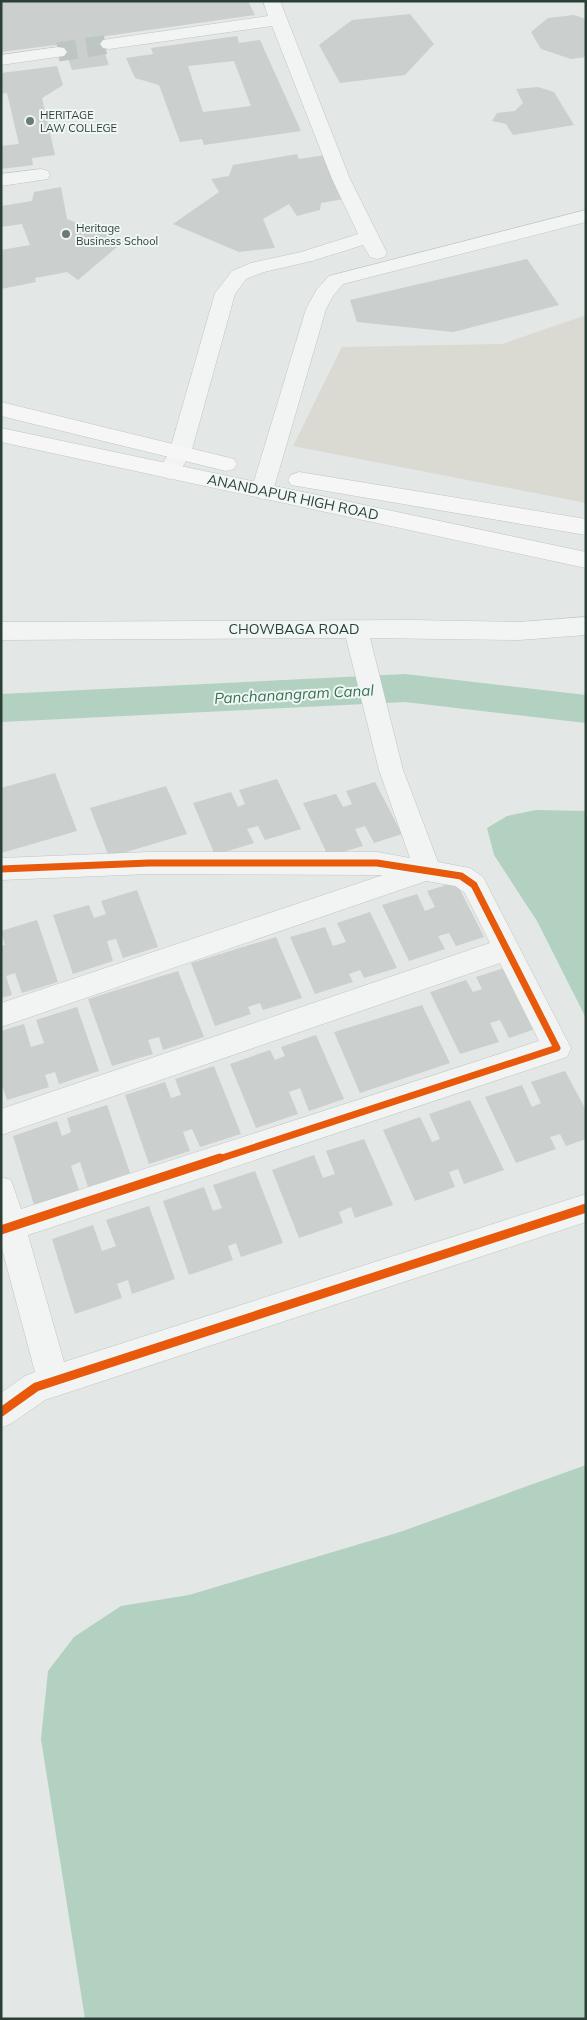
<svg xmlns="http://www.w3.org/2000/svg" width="587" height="2020" viewBox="0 0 587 2020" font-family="Mulish,sans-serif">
<rect width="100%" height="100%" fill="#e3e7e5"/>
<!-- green -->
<polygon fill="#dad9d2" points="586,315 586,503 293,446 342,347 502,344"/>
<!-- water -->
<g fill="#b2d1c1">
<polygon points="536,810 586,811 586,1018 537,921 494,855 487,828 507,816"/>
<polygon points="586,1465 586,2019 85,2019 41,1739 48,1671 74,1637 121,1606 189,1595 400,1532"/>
</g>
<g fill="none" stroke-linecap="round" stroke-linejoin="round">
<!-- canal -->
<polygon fill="#b2d1c1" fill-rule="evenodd" points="405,674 586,695 586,723 405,702 1,722 1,694"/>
</g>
<!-- building -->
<g fill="#cbcfcd" fill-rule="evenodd">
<polygon points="1,1 248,1 255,15 99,37 109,65 72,70 63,44 1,52"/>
<polygon points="410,14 434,44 405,75 340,83 319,45 352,20"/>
<polygon points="574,15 586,19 586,57 571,59 541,49 531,32 548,18"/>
<path d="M 237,36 L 239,43 L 260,40 L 301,131 L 204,145 L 202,139 L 180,142 L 159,85 L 135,78 L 126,58 L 153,54 L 151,48 ZM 234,61 L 251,106 L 203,112 L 188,66 Z"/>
<polygon points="57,66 63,85 42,98 55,155 32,158 33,165 1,169 1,146 19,144 7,93 1,94 1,73"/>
<polygon points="538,87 554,92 574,125 513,135 506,124 492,121 497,113 515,111 523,103 516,89"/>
<polygon points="297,154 299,159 326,155 344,199 321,203 320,210 297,216 289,204 263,219 275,248 239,252 173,224 219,192 211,179 229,176 233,165"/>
<polygon points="61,187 67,219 124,241 78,280 67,272 35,278 36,282 1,289 1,250 30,245 22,224 1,227 1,206 32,201 34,192"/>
<polygon points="527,259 559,305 453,332 357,322 350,300"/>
<polygon points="55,773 77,831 1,853 1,788"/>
<polygon points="277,779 301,829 265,840 258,826 247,829 254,843 215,855 193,803 231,792 238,807 245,804 239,790"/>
<polygon points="375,782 402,834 374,843 365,826 355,829 363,846 328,856 303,803 336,794 343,807 352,804 346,791"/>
<polygon points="166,786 187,834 109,857 90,808"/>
<polygon points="456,882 484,937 456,946 449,933 438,936 445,949 409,961 382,905 417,894 425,911 435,907 427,891"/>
<polygon points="137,890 158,947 123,958 116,939 107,941 113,961 73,974 53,915 89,905 94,918 106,914 101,901"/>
<polygon points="370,912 397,968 364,978 360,970 349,974 353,982 315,994 290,937 325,927 333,946 346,942 337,923"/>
<polygon points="37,920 58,982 22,993 15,973 6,976 12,995 1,998 1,946 5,945 1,931"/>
<polygon points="276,937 302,998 263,1010 260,1003 248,1007 251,1014 215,1026 191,963"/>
<polygon points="507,967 538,1028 509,1038 500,1020 490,1023 499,1042 460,1054 430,992 466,980 473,992 482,989 476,977"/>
<polygon points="178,971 204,1037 163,1050 159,1037 148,1040 153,1054 112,1066 88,999"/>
<polygon points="422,1005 450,1063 360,1093 334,1032"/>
<polygon points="77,1007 99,1071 59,1084 55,1072 45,1075 49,1087 7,1100 1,1082 1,1031 24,1024 31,1047 44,1043 36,1020"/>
<polygon points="316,1035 344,1099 309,1111 300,1088 289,1092 298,1114 256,1128 230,1064 270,1050 275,1060 285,1056 281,1047"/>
<polygon points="214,1066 241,1134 200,1147 192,1129 183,1132 190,1151 149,1164 125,1095 165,1082 171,1098 181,1095 175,1079"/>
<polygon points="565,1071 586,1110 586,1139 566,1146 560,1134 550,1137 556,1149 516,1163 485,1097 522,1085 532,1107 541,1103 531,1082"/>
<polygon points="470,1100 504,1170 464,1184 458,1169 449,1172 455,1187 415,1201 383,1130 420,1117 432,1142 440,1139 429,1114"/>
<polygon points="107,1105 130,1173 88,1187 80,1162 71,1166 79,1190 34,1205 13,1136 57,1121 62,1136 71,1132 67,1118"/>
<polygon points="364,1139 393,1205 355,1218 351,1207 339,1212 343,1223 299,1238 272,1170 314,1155 323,1178 335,1174 326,1151"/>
<polygon points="255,1171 283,1243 241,1257 236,1243 228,1246 233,1260 189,1275 163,1201 204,1187 213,1211 222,1208 213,1185"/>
<polygon points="149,1206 175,1279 132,1294 128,1280 117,1284 122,1298 75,1314 52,1239 93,1225 102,1251 116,1246 106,1220"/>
</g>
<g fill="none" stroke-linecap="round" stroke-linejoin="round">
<!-- minor-tunnel -->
<polyline stroke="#bec6c2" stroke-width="19" stroke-dasharray="19 10" stroke-linecap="butt" points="58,52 109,44"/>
<defs>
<g id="minor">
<polygon points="263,1 280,1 350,179 387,253 384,257 377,259 370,257 363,245 312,261 264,272 246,279 235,294 191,453 177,476 169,479 161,476 158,471 169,453 215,293 232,271 251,263 301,252 358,234 332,179 272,26 109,49 103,48 100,44 103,40 109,39 268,16"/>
<polygon points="58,47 64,48 67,52 64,56 1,65 1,55"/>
<polygon points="41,169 48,171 50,175 48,179 1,186 1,174"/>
<polygon points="586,210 586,222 343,284 333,296 326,309 273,491 270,496 262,499 254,496 251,491 306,309 317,289 329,276"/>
<polygon points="586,617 586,635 519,640 370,638 403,770 438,862 470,868 483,877 571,1048 567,1057 28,1235 64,1362 586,1194 586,1222 45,1400 12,1423 1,1428 1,1393 25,1376 35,1372 1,1245 1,1177 11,1180 21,1209 539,1041 500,963 1,1135 1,1109 490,943 465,893 455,886 426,881 1,1027 1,1003 383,875 149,874 1,880 1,858 149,852 377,852 410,858 379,770 346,638 1,640 1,622 411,620 519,622"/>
</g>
<g id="major">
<polygon points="1,402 226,457 234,459 237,464 234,469 226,471 1,416"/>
<polygon points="1,428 586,552 586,568 1,442"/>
<polygon points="299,472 586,519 586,535 291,485 288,480 291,475"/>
</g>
</defs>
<!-- minor casing -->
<use href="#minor" stroke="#c0c4c2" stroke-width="1"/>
<!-- major casing -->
<use href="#major" stroke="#bfc5c2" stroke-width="1"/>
<!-- minor -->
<use href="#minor" fill="#f1f4f3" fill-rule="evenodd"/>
<!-- major -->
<use href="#major" fill="#f6f6f6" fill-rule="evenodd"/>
<defs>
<polyline id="cycleway-far1" points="1,869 149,863 377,863 461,876 474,885 557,1048 216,1160"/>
<g id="cycleway">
<polyline points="1,1230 220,1158"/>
<polyline points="1,1412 36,1387 586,1208"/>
</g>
</defs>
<!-- cycleway-far1 casing -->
<use href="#cycleway-far1" stroke="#f0f6f4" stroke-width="10"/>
<!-- cycleway casing -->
<use href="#cycleway" stroke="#f0f6f4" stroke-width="12"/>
<!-- cycleway-far1 -->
<use href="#cycleway-far1" stroke="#e8590c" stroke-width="7"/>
<!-- cycleway -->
<use href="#cycleway" stroke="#e8590c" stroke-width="9"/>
</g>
<!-- markers -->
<g fill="#6b7a74" stroke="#f0f6f4" stroke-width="2">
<circle cx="30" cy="121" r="5"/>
<circle cx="66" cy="234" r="5"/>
</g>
<g text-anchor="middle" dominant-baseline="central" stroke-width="4" stroke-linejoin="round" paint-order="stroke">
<!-- far-poi labels -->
<g font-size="11" fill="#2a4037" stroke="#f0f6f4" text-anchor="start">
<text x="40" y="115">HERITAGE<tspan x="40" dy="13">LAW COLLEGE</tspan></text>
<text x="76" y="228">Heritage<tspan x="76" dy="13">Business School</tspan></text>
</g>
<!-- street labels -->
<g font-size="14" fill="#2a4037" stroke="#f0f6f4">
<text transform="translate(293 497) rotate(12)">ANANDAPUR HIGH ROAD</text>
<text x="294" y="629">CHOWBAGA ROAD</text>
</g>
<!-- water labels -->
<g font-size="15" font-style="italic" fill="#367254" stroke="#f0f6f4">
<text transform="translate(294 694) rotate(-3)">Panchanangram Canal</text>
</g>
</g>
<!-- border -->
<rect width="587" height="2020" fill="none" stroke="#2a4037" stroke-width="5"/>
</svg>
